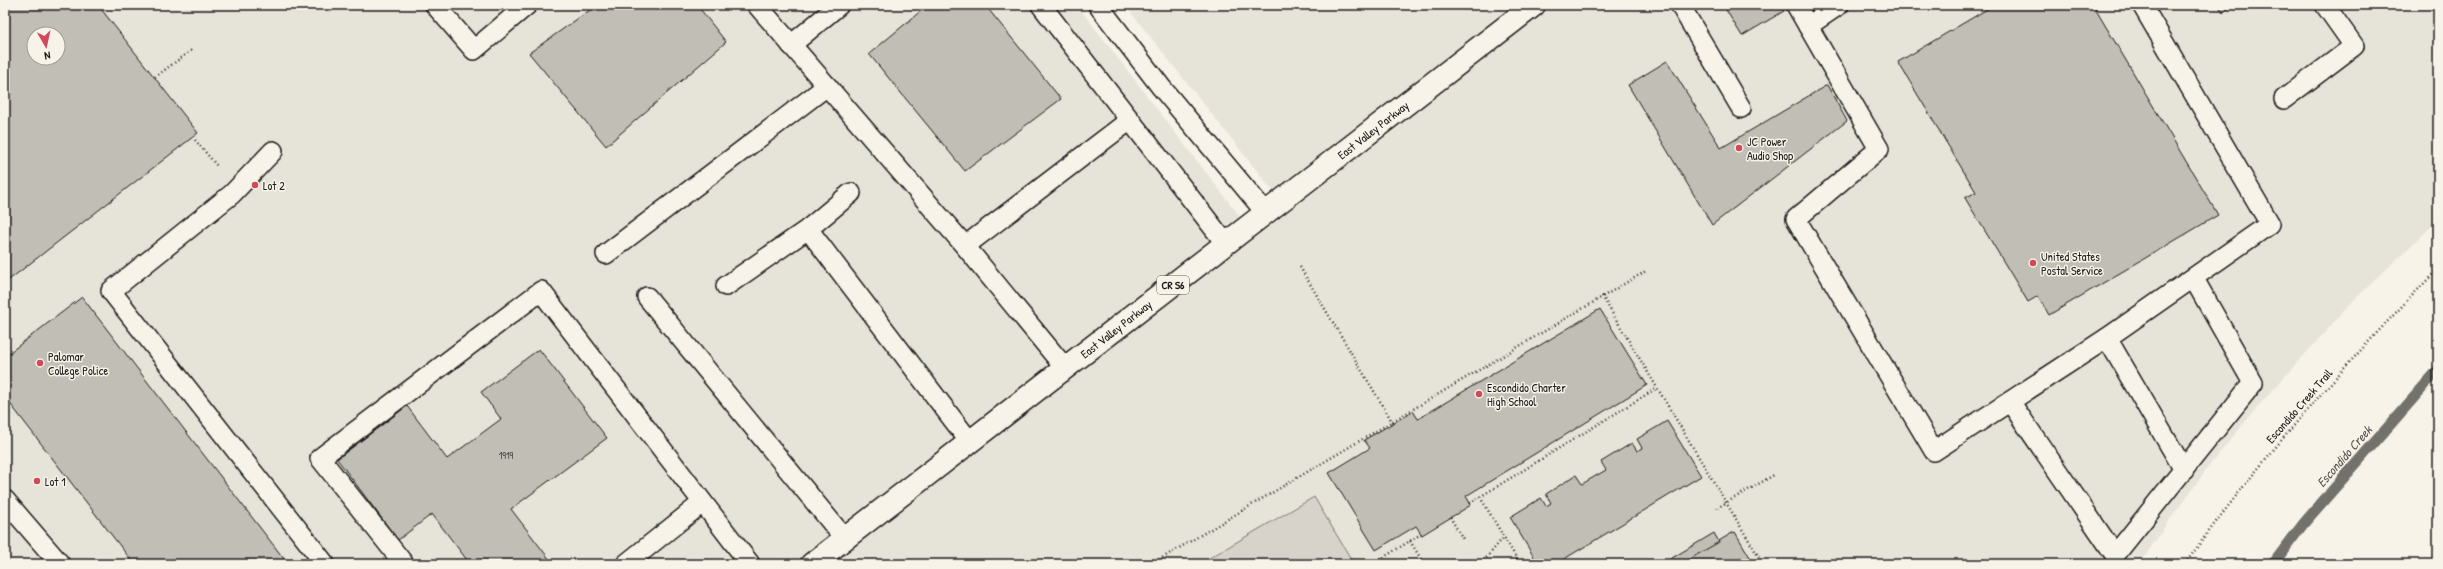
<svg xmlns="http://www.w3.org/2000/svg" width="2443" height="569" viewBox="0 0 2443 569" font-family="'Patrick Hand',sans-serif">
<rect width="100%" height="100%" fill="#f7f3e8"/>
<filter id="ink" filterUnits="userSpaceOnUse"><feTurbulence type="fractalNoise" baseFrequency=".025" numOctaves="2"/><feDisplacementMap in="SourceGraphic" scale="8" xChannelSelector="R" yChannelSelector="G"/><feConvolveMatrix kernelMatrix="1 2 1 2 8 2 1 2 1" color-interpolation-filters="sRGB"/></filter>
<g filter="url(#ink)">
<!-- built -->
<path fill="#e6e3d9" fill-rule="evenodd" d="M 5,5 L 1077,5 L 1248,227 L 1281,201 L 1125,5 L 2438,5 L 2438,220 L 2353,301 L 2261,403 L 2213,461 L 2165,526 L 2140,564 L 5,564 ZM 34,34 L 58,34 L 58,58 L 34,58 Z"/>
<!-- green -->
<polygon fill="#d7d3cb" stroke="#7a7874" points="1314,497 1354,564 1199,564"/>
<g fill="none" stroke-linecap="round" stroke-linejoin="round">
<!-- stream -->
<polyline stroke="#72716c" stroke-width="11" points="2273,564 2304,523 2438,370"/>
</g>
<!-- building -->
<g fill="#c0beb5" stroke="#1c1c1c" fill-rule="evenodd">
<path d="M 5,5 L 98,5 L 198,133 L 5,283 ZM 34,34 L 58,34 L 58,58 L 34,58 Z"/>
<polygon points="597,5 697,5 726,42 606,146 529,53"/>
<polygon points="928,5 985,5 1061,99 965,171 869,54"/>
<polygon points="1723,5 1780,5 1784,11 1742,36"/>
<polygon points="1994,5 2093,5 2218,215 2049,315 2038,296 2028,302 1965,198 1976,192 1898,62"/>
<polygon points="2218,5 2232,5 2223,12"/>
<polygon points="1667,61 1721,148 1827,85 1847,121 1712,225 1628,85"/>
<polygon points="82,297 288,564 134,564 5,397 5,356"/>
<polygon points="1600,309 1647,385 1466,496 1471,505 1422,535 1416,526 1376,550 1329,473 1370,448 1364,440 1393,423 1413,411 1418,419"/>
<polygon points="539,349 607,438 511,509 553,564 470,564 432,514 398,540 337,459 407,406 447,459 501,419 481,392"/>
<polygon points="1667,421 1701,476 1556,564 1538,564 1510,517 1541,498 1546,506 1551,503 1546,494 1576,475 1582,484 1606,470 1601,462 1632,443 1637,451 1642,448 1637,439"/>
<polygon points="1735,532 1754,564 1681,564 1732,533"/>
<polygon points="1714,533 1719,542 1681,564 1662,564"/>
</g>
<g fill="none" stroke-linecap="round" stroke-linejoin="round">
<defs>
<g id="lane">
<polyline points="435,5 474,50 527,5"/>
<polyline points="757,5 965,246"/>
<polyline points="1041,5 1130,120"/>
<polyline points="1098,5 1161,87 1266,213"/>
<polyline points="1680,5 1741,108"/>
<polyline points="1796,5 1879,149 1796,219 1934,451 2107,338 2270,224 2142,5"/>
<polyline points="1808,26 1839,5"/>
<polyline points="791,45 839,5"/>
<polyline points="2284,99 2354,46 2325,5"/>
<polyline points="273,151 232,194 111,291 325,564"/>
<polyline points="851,193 808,229 970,442"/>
<polyline points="606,254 827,86"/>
<polyline points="726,286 808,229"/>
<polyline points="647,297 845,539"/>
<polyline points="2107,338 2184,470"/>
<polyline points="1065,368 965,246 1130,120 1226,244"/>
<polyline points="2011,403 2115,555 2253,383 2194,279"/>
<polyline points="5,500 60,564"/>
<polyline points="404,564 320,458 541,291 750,564"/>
<polyline points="626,564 702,503"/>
</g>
<polyline id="primary" points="812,564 1534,5"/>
</defs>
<!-- lane casing -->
<use href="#lane" stroke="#1c1c1c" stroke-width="22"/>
<!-- primary casing -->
<use href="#primary" stroke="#1c1c1c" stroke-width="25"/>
<!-- path -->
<g stroke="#1c1c1c" stroke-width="2.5" stroke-dasharray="1 3" stroke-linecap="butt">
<polyline points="155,77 193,49"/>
<polyline points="195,140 218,167"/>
<polyline points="1300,267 1393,423"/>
<polyline points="1602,296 1763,564"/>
<polyline points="1480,497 1520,564"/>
<polyline points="1470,503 1657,388"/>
<polyline points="1717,508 1774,475"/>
<polyline points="1450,517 1463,539"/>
<polyline points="1410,541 1424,564"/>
<polyline points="1152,564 1646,271"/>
<polyline points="1373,564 1421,534"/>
<polyline points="1481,564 1504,537"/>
<path d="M 2185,564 C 2261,458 2347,362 2438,269"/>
</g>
<!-- lane -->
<use href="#lane" stroke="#f7f3e8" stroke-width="19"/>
<!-- primary -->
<use href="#primary" stroke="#f7f3e8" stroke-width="22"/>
</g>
</g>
<!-- markers -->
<g fill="#d1495b" stroke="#f7f3e8" stroke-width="1.5">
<circle cx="1739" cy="148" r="4"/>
<circle cx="255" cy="185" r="4"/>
<circle cx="2033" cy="263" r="4"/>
<circle cx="40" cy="363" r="4"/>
<circle cx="1479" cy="394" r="4"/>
<circle cx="37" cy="481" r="4"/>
</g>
<g text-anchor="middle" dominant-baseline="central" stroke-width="3" stroke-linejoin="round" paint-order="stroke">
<!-- number labels -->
<g font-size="10" fill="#454442">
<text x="506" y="455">1919</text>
</g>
<!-- shield labels -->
<rect fill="#f7f3e8" stroke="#5e5c59" stroke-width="1" x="1157" y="276" width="32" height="18" rx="3"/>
<g font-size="11" font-weight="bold" fill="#1c1c1c">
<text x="1173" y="285">CR S6</text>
</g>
<!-- street labels -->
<g font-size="12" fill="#1c1c1c" stroke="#f7f3e8">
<text transform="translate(1373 130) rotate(-38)">East Valley Parkway</text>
<text transform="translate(1116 329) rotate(-38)">East Valley Parkway</text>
<text transform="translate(2299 406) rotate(-49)">Escondido Creek Trail</text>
</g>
<!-- poi labels -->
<g font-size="12" fill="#1c1c1c" stroke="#f7f3e8" text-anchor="start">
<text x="1747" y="141">JC Power<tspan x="1747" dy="14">Audio Shop</tspan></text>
<text x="263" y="185">Lot 2</text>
<text x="2041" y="256">United States<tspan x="2041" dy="14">Postal Service</tspan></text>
<text x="48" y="356">Palomar<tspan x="48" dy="14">College Police</tspan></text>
<text x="1487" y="387">Escondido Charter<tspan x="1487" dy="14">High School</tspan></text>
<text x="45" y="481">Lot 1</text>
</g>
<!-- water labels -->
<g font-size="13" font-style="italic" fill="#565452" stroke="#f7f3e8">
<text transform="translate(2344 456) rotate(-49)">Escondido Creek</text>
</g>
</g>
<!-- margin -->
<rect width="2443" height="569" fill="none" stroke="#f7f3e8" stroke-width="20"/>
<rect x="10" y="10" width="2423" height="549" fill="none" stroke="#1c1c1c" stroke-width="1.5" filter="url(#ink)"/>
<!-- north arrow -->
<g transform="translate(46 46) rotate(171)"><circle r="19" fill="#f7f3e8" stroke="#9f9d96"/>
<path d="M0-3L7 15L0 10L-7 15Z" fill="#d1495b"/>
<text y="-6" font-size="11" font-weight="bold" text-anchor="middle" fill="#1c1c1c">N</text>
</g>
</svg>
